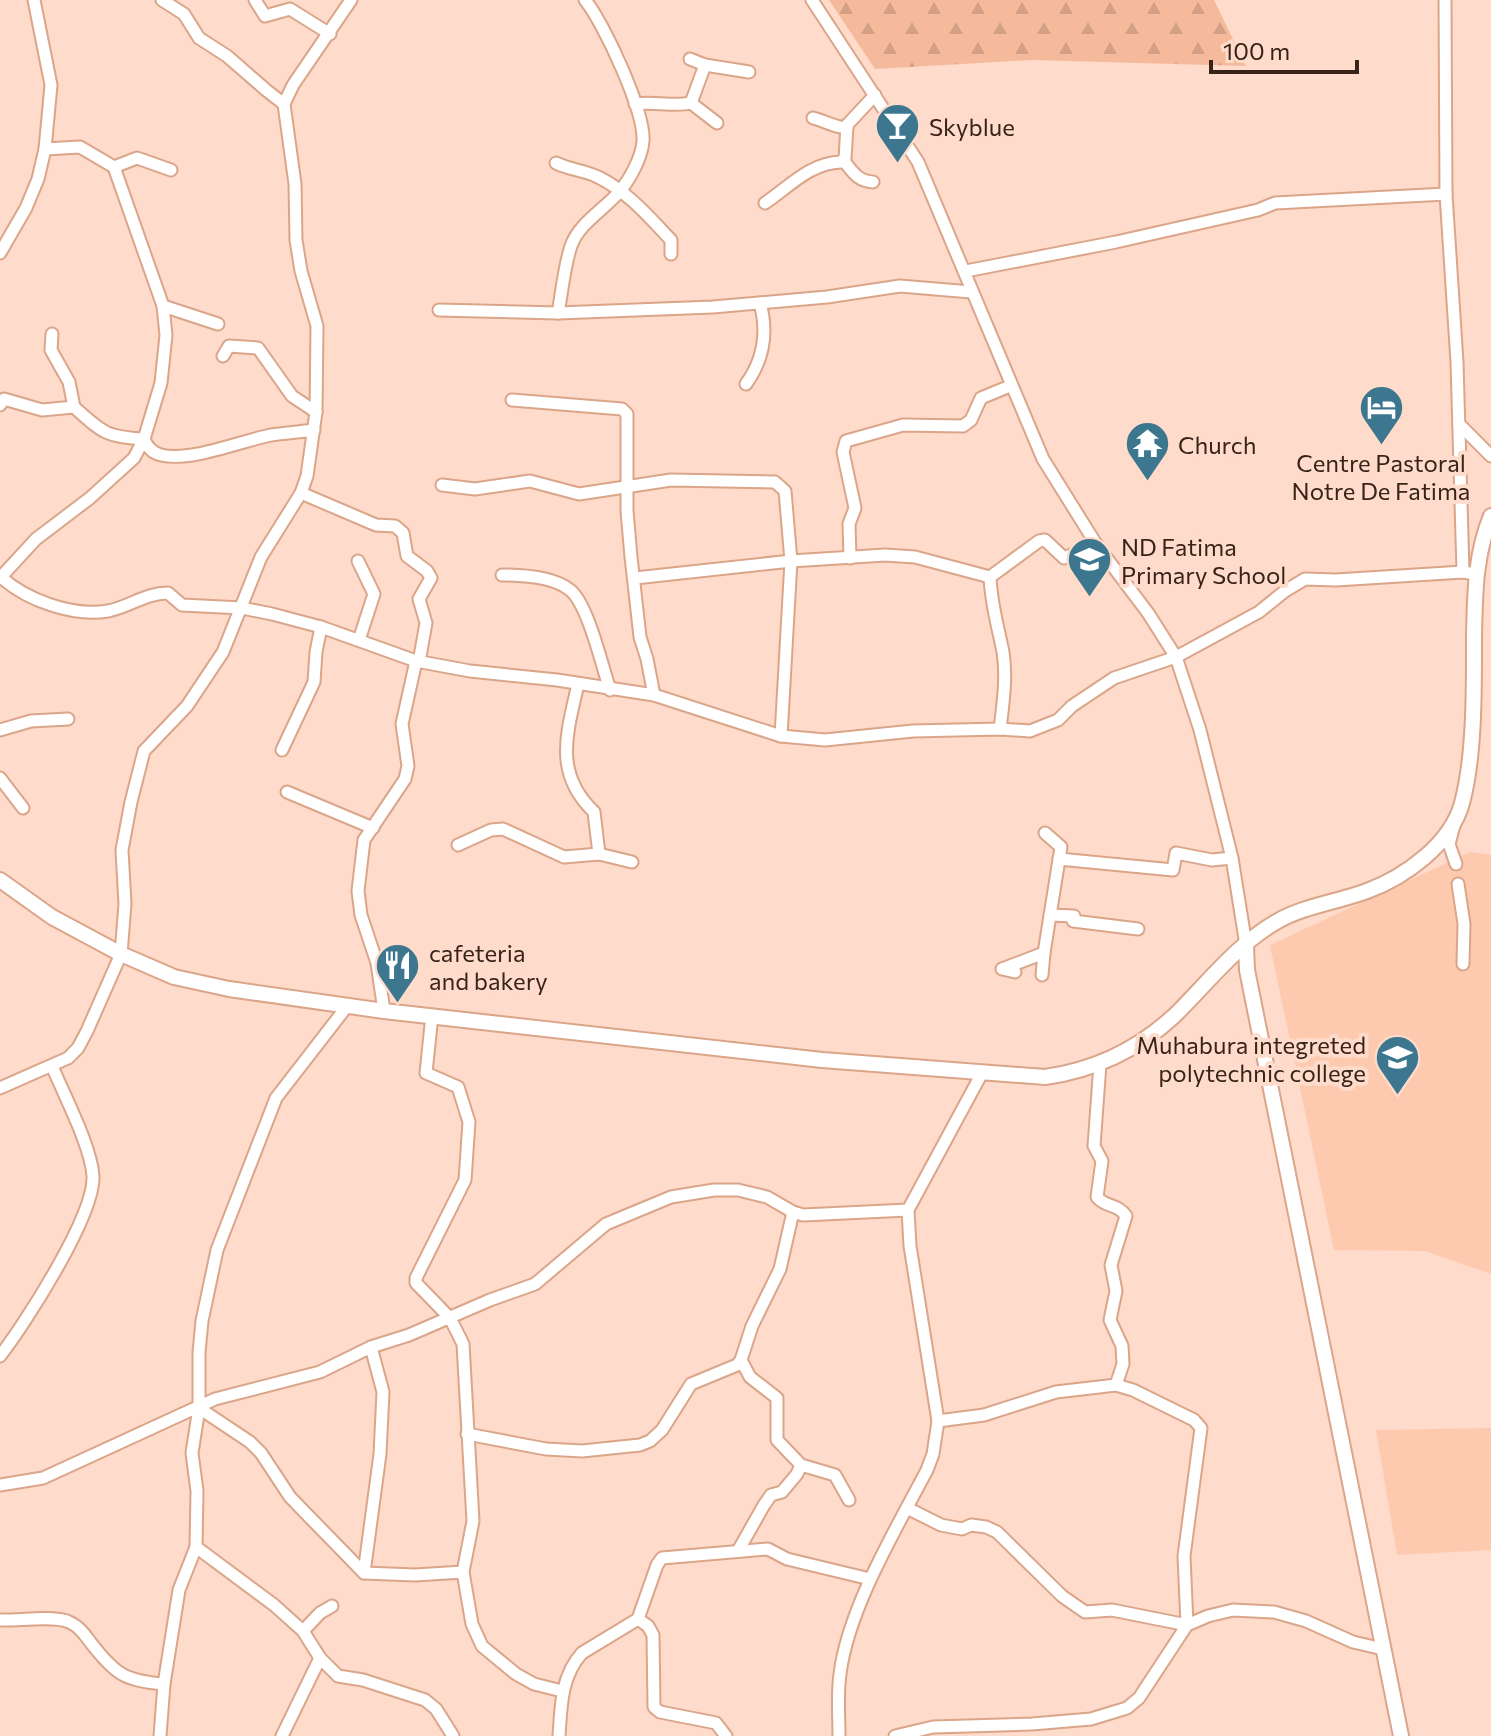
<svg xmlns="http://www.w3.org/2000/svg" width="1491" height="1736" viewBox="0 0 1491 1736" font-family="Commissioner,sans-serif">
<defs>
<pattern id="forest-firs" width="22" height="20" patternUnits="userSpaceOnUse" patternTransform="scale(2)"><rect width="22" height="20" fill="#f5ba9c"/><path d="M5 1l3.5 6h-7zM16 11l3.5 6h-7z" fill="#d3a086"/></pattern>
</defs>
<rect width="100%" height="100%" fill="#fedbca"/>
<!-- built -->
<g fill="#fdcab0">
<polygon points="1470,852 1491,855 1491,1274 1425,1251 1334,1250 1270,945"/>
<polygon points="1491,1428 1491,1550 1397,1555 1376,1430"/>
</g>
<!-- forest -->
<polygon fill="url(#forest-firs)" points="829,0 1214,0 1246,66 1032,60 875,69"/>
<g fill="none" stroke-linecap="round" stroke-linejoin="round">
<defs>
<g id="minor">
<polyline points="162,0 184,14 199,38 227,56 266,90 284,104"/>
<polyline points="255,0 265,16 290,9 330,34"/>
<polyline points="812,0 918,162 1043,459 1096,544 1148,613 1176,657 1200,730 1232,858 1246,945"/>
<polyline points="1445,0 1446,194 1457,362 1463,572"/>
<polyline points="690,59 705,65 749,72"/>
<polyline points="705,65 691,103 717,123"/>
<path d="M 635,104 C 654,101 672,107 691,103"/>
<path d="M 813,118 C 825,121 834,127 847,128"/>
<path d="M 843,160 C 853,172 857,181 873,182"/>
<path d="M 556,163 C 570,170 584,170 598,177 C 627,191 649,217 671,240 L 671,254"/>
<polyline points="114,167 137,158 171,170"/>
<path d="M 765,203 C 790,186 810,163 841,162 L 845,159 L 847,125 L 875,95"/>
<polyline points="0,253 26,208 38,179 45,149 51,85 34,0"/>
<polyline points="966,271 1116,242 1258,210 1275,203 1446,194"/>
<polyline points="163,306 218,324"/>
<polyline points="439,310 558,313 713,307 827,297 900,286 971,292"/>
<path d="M 558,313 C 562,292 564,267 571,246 C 579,223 605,209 620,191 C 630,179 642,157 643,141 C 645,112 604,23 585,0"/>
<polyline points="52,334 51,350 69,382 74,407"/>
<polyline points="223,356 229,346 258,348 292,396 316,412"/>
<path d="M 746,384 C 764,359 768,332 760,303"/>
<polyline points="512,400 622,409 627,414 627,511 631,557 640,637 647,659 654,695"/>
<path d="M 0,405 L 4,399 L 42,410 L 74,407 C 102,432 105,437 144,439 C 147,447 153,453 161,455 C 191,462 241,441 271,435 C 285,433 300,432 314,430"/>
<polyline points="1459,424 1491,456"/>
<polyline points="442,485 475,489 530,481 579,494 671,480 775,482 785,491 791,561 781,736"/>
<polyline points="301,493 376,525 395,526 403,533 407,556 427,571 431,578 419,599 426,623 419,662"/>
<polyline points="850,558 849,524 855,508 843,452 846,441 903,425 963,426 971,420 981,398 1010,386"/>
<polyline points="358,561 374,594 359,640"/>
<path d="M 502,575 C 522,575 554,577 570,590 C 588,604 602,666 610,690"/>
<path d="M 1,577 C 26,600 73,617 108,611 C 129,607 145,593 168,593 L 182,605 L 242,608 L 272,614 L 321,627 L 416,661 L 470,671 L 557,680 L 654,695 L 781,736 L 825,740 L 913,731 L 1000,729 L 1030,731 L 1058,720 L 1072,706 L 1114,678 L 1176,657 L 1259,612 L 1285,591 L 1305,579 L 1336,580 L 1463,572 L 1475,574"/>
<polyline points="0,578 36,539 90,498 134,458 144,439 161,383 166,335 163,306 114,167 80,147 45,149"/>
<polyline points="635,578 791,561 885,555 915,557 990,577"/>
<path d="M 578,684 C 567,733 553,773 594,812 L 599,854"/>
<path d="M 1000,729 C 1003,704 1007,677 1003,652 C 998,627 991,604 990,577 L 1039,541 L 1045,540 L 1064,558 L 1096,544"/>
<polyline points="0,730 31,721 68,719"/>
<polyline points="282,750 314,682 316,652 321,627"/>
<polyline points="0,778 23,808"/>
<polyline points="287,792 373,828"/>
<polyline points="1454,825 1449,844 1456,864"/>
<polyline points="458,845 491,830 503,829 564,857 599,854 632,862"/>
<polyline points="1059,859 1173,870 1176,853 1212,860 1232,858"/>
<polyline points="1458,884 1464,924 1463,964"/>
<polyline points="1050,915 1074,916 1073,921 1138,929"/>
<polyline points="1044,953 1061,847 1045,833"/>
<polyline points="1015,972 1002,969 1044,953 1042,975"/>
<polyline points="384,1011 377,963 361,915 358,891 364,840 405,779 408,766 402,724 416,661"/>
<polyline points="432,1015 426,1073 458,1087 469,1122 465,1180 416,1278 416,1283 450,1318 463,1344 473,1521 463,1572 472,1624 482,1646 516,1674 534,1684 562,1691"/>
<path d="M 1100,1064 L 1094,1146 L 1102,1161 L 1097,1197 C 1106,1208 1117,1203 1126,1216 L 1111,1265 L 1116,1291 L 1110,1320 L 1122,1346 L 1123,1364 L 1116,1385"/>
<polyline points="0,1088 68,1058 78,1048 87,1031 121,954 125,904 122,850 131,802 144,751 187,706 223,652 261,557 301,493 307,476 316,412 317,326 301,271 296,240 295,184 284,104 293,85 351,0"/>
<path d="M 0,1356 C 25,1324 95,1215 93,1176 C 91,1146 64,1095 52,1066"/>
<polyline points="741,1360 750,1377 777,1398 777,1440 801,1465 835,1475 849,1500"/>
<polyline points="199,1408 250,1442 261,1453 290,1497 364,1573 415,1575 463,1572"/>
<polyline points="467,1434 546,1449 582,1451 640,1445 650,1441 662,1430 691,1384 737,1365 741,1360 752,1326 780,1269 793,1212"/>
<polyline points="0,1485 43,1478 215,1399 320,1372 371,1347 409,1335 490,1300 535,1284 606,1224 671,1197 714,1190 738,1190 767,1197 793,1212 803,1215 908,1210"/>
<polyline points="907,1508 941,1525 962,1529 971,1525 986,1527 997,1532 1062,1596 1085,1612 1112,1610 1187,1625 1184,1556 1201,1428 1194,1420 1133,1390 1116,1385 1056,1392 984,1415 938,1421"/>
<polyline points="196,1547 274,1605 303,1631 320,1658 338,1676 363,1680 425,1700 436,1709 453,1736"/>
<polyline points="738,1551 764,1505 771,1495 782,1492 797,1474 801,1465"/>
<polyline points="364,1573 380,1454 383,1392 371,1347"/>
<polyline points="638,1619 648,1626 653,1635 654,1707 660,1712 716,1723 726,1736"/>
<path d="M 0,1620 C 17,1621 55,1615 69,1622 C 79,1626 85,1635 91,1643 C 115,1674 125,1681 164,1684"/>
<polyline points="303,1631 320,1613 332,1606"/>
<polyline points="160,1736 164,1684 179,1590 196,1547 197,1491 192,1453 199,1408 199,1352 202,1321 217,1250 276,1098 348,1005"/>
<polyline points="282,1736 320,1658"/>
<path d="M 559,1736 C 561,1706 561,1676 582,1653 L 638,1619 L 657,1565 L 662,1558 L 768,1549 L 787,1559 L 870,1579"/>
<path d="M 839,1736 C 839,1716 837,1694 840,1674 C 848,1609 896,1529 927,1470 L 933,1454 L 938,1421 L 910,1246 L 908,1210 L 982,1073"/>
<polyline points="895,1736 933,1727 1032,1724 1091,1719 1127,1708 1139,1698 1187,1625 1208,1616 1233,1610 1274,1612 1306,1621 1353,1642 1383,1649"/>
</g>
<g id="major">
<path d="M 0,880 L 52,917 L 121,954 L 174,977 L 229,989 L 384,1011 L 822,1060 L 1045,1077 C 1095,1070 1137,1050 1174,1016 C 1207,984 1235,946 1276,922 C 1303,906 1338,902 1367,891 C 1405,877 1451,844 1462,803 C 1475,755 1474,685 1474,635 C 1475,594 1475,555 1491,516"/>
<polyline points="1246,945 1247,970 1401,1736"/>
</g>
</defs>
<!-- minor casing -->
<use href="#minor" stroke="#dba589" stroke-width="15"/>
<!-- major casing -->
<use href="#major" stroke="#dba589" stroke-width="18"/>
<!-- minor -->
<use href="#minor" stroke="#fff" stroke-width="11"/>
<!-- major -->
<use href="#major" stroke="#fff" stroke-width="14"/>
</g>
<!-- icons -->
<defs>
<symbol id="bar-pin" viewBox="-11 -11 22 30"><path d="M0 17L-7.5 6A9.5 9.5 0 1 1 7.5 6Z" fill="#3c778f" stroke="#fedbca"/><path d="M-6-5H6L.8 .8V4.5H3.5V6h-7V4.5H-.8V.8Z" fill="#fff"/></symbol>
<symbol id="hotel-pin" viewBox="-11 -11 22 30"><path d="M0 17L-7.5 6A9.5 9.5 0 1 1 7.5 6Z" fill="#3c778f" stroke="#fedbca"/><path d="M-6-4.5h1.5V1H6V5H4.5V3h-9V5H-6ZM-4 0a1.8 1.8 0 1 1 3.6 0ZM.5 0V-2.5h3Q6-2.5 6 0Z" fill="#fff"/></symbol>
<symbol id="temple-pin" viewBox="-11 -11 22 30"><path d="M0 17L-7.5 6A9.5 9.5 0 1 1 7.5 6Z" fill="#3c778f" stroke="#fedbca"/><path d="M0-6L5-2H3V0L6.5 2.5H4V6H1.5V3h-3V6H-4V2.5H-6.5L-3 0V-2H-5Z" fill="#fff"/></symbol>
<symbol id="school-pin" viewBox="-11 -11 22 30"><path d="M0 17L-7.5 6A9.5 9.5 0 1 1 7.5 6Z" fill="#3c778f" stroke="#fedbca"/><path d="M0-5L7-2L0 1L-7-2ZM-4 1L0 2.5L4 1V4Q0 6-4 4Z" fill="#fff"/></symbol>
<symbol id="restaurant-pin" viewBox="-11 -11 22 30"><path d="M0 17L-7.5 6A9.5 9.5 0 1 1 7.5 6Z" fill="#3c778f" stroke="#fedbca"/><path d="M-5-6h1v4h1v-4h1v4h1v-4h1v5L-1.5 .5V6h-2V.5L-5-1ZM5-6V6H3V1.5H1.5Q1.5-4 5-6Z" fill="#fff"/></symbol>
</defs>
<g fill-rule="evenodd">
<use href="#bar-pin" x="872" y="100" width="51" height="69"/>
<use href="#hotel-pin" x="1356" y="382" width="51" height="69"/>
<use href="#temple-pin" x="1122" y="418" width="51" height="69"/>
<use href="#school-pin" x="1064" y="534" width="51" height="69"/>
<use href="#restaurant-pin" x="372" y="940" width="51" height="69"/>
<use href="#school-pin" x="1372" y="1032" width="51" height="69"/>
</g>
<g text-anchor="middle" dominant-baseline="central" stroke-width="8" stroke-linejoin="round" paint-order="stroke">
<!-- poi labels -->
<g font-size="24" fill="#382318" stroke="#fedbca" text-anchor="start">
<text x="929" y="126">Skyblue</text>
<text x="1178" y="444">Church</text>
<text x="1381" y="462" text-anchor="middle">Centre Pastoral<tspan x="1381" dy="28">Notre De Fatima</tspan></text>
<text x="1121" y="546">ND Fatima<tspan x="1121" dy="28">Primary School</tspan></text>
<text x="429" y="952">cafeteria<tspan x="429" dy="28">and bakery</tspan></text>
<text x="1366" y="1044" text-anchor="end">Muhabura integreted<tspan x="1366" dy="28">polytechnic college</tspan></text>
</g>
</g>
<!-- scale -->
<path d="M1211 60v12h146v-12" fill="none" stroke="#382318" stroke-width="4"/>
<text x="1223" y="60" font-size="24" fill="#382318" stroke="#fedbca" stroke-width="6" paint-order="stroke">100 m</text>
</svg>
